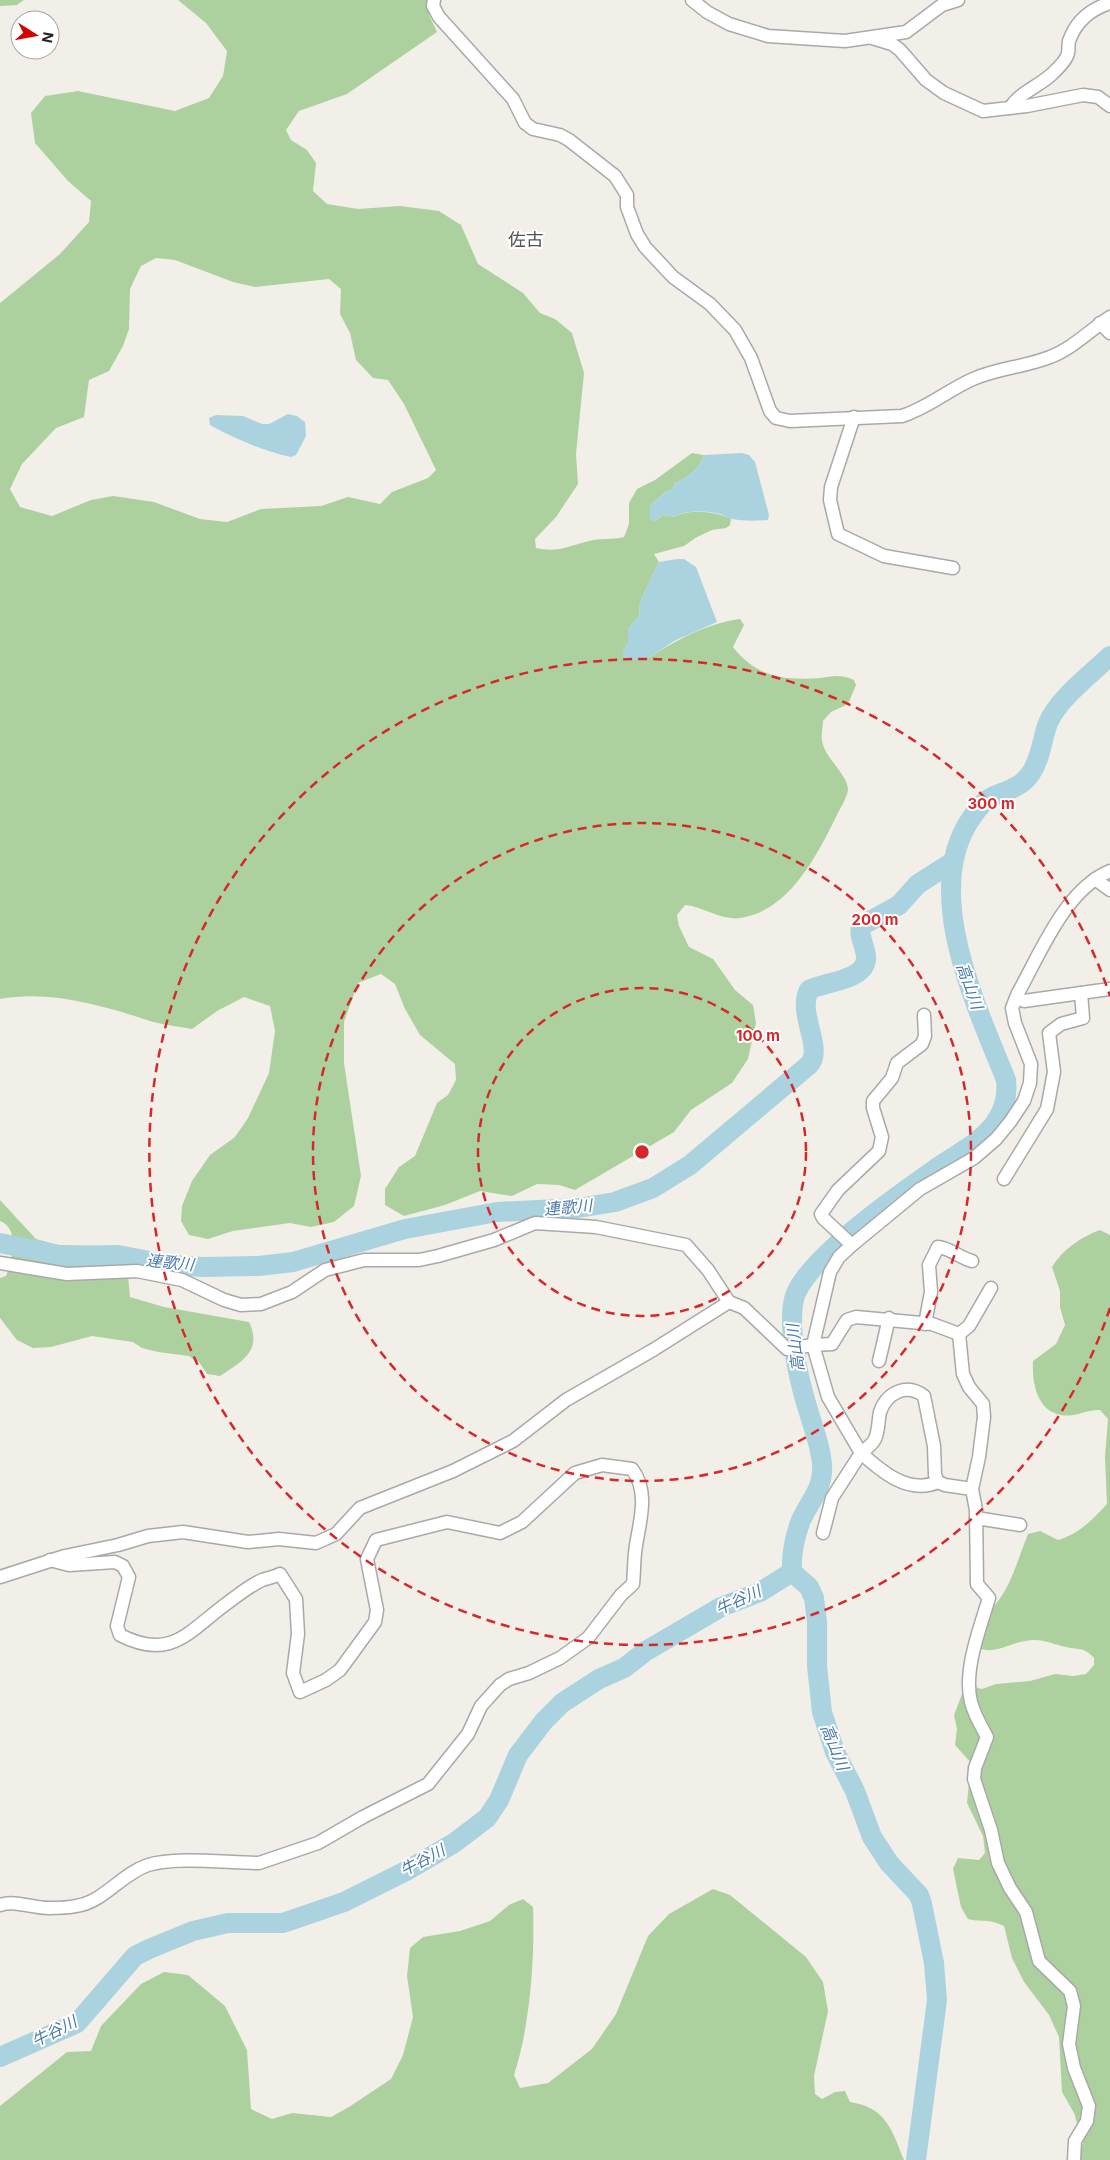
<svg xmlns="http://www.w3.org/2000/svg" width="1110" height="2160" viewBox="0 0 1110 2160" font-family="Inter,'Noto Sans JP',sans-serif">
<rect width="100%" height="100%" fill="#f2efe9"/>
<!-- forest -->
<g fill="#add19e" fill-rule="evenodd">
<polygon points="0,0 24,0 17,5 0,6"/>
<path d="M 178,0 L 433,0 L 429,15 L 437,32 L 347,94 L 299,111 L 286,130 L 291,140 L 307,150 L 316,163 L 313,191 L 327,204 L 358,209 L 400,206 L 439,211 L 461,225 L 478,264 L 523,293 L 540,313 L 555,319 L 572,333 L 584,373 L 576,454 L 578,484 L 556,517 L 535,539 L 536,548 C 558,553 568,546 589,541 C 600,538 612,540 624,537 L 629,524 L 629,503 L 637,489 L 655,480 L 692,453 L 704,455 C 701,467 687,479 675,483 L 672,490 L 665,492 L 650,506 L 654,521 L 664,515 L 675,517 C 688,508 718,512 731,519 L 730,525 L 726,528 L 712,530 L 697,537 L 684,546 L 654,554 L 659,562 L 640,602 L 639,616 L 628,629 L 628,643 L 623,651 L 649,658 C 678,639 706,624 740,619 L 744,625 L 733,647 C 757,677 783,681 820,678 C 833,676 841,674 854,680 L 856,685 L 848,704 L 831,712 L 823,721 C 823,727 821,734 822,740 C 824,758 848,774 848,790 C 847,798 839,810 836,817 C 816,857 789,911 740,918 C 722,921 702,906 685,905 L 677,915 L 679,926 L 689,947 L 713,959 L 735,990 L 753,1005 L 756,1023 L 748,1059 L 732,1083 L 691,1110 L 674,1132 L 575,1190 L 559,1185 L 537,1184 L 512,1196 L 480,1191 L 445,1205 L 404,1216 L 385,1205 L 385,1189 L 399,1167 L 415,1156 L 437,1103 L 448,1095 L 456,1080 L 455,1064 L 420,1035 L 405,1009 L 395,984 L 381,974 L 358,983 L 344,1022 L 344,1063 L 361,1176 L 354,1206 L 334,1222 L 311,1227 L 290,1223 L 233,1231 L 208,1239 L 189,1235 L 181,1221 L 182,1206 L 192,1181 L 210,1155 L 235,1137 L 248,1118 L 269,1073 L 275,1031 L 270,1006 L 244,997 L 217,1011 L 192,1029 C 177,1026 161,1025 147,1020 C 100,1005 50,990 0,999 L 0,303 L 60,254 L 89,222 L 91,201 L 68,181 L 35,143 L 31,113 L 45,96 L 78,91 L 175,111 L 209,98 L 223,76 L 227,51 L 206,23 ZM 156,258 L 175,260 L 233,282 L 255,287 L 329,279 L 341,289 L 340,314 L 350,333 L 356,360 L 373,378 L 388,380 L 404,404 L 436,470 L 428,478 L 392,492 L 380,504 L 348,497 L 321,506 L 261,509 L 227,522 L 200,519 L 154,502 L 113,496 L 91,500 L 52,516 L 20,507 L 10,489 L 22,464 L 56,428 L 84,417 L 89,380 L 109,371 L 123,346 L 129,329 L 130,289 L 141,266 Z"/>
<path d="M 0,1200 L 36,1239 L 58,1245 L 102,1246 L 121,1251 L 127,1264 L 130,1297 L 164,1307 L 249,1322 C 263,1351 241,1362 220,1376 L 207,1374 L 199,1362 L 189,1356 L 158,1352 L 142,1348 L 133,1342 L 92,1336 L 51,1347 L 33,1348 L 17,1340 L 0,1318 L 0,1278 L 6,1276 C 11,1261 21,1229 0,1221 Z"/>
<path d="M 1100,1230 L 1110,1235 L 1110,2160 L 1078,2160 L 1083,2143 L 1074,2113 L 1062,2092 L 1059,2037 L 1049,2015 L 1024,1982 L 1012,1958 L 1004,1926 C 987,1918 984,1923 968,1919 L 961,1907 L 953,1869 L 958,1858 L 979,1860 L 985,1853 L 983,1836 L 967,1803 L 971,1763 L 955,1745 L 957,1729 L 954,1715 L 964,1689 L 974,1687 L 982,1689 L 996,1684 L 1030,1681 L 1055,1674 L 1073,1676 L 1086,1674 L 1094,1665 L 1094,1658 C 1084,1647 1080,1650 1066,1647 C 1056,1645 1045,1640 1035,1640 C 1009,1640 996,1659 971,1645 C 966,1627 983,1619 993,1607 C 1011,1588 1018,1558 1028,1534 L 1040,1531 L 1058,1540 C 1079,1534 1092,1520 1107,1504 L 1105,1457 L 1108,1419 L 1100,1410 C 1087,1409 1074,1418 1061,1415 C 1036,1410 1032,1382 1033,1361 L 1056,1344 L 1065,1325 L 1060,1307 L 1060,1291 L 1052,1267 C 1063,1249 1081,1237 1100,1230 Z"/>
<path d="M 713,1889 L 730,1895 L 806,1957 L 823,1982 L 828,2011 L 814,2076 L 815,2094 L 822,2099 L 835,2092 L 845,2091 L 850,2102 C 886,2107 892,2130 904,2160 L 0,2160 L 0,2106 L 67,2052 L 91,2051 L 101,2026 L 141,1984 L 164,1972 L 188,1975 L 225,2006 L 247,2050 L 251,2109 L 272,2119 L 292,2113 L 331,2117 L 349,2107 L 391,2079 L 403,2055 L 413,2017 L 407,1976 L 410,1948 L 423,1937 L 460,1931 L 490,1921 L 509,1905 L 523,1899 L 533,1907 C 535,1959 530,2026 514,2075 L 520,2088 L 548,2083 L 592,2049 L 616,2014 L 648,1936 L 669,1914 Z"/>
</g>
<!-- water -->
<g fill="#aad3df">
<path d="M 288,414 L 297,416 L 305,422 L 306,436 L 296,455 L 291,457 C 262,450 237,440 210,425 L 209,418 L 216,415 L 243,416 L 262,424 L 269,424 Z"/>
<path d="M 742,453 L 749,455 L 755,462 L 769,515 L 768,520 C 756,521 743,521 732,519 C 729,519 727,517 725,516 C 714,511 685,509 675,517 L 664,515 L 654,521 L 650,520 L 650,506 L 665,492 L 672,490 L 675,483 C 687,479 701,467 704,455 Z"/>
<polygon points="677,559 684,559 696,567 717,622 674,641 649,658 631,660 623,657 623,651 628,643 628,629 639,616 640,602 659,562"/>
</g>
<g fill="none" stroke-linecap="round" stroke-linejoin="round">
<!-- river -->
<g stroke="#aad3df" stroke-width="20">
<path d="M 0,1243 L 64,1256 L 118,1255 L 170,1265 L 204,1267 L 259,1266 L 293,1262 L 405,1229 L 432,1224 L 497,1212 L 578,1208 L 615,1202 L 653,1188 L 690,1165 L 810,1064 C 823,1047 797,1013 809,990 C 823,982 863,981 866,960 C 867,948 858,938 861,926 L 899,905 L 918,884 L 951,863"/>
<polyline points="0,2057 77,2023 135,1956 149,1949 193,1931 228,1923 283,1923 344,1902 406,1871 454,1843 487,1818 499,1800 518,1755 544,1721 562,1703 599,1679 624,1668 646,1651 721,1607 760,1592 792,1572"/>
<path d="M 916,2160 L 937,2000 L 934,1963 L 922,1904 L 919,1895 L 889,1863 L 872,1837 L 855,1791 L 835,1752 L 822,1712 L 817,1666 L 817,1622 L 814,1598 L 809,1587 L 792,1572 C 791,1555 795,1536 801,1520 C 810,1501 824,1487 822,1465 C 821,1447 814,1430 809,1413 C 800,1384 793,1355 792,1324 C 792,1314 792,1300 797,1291 C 816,1252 901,1193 938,1167 C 958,1153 980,1143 995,1123 C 1004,1110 1008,1096 1006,1080 C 977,1007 920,890 972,817 C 977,809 985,800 994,796 C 1008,790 1022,787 1031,773 C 1041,758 1042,739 1048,723 C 1058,699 1091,674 1110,656"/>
</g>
<defs>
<g id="minor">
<path d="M 434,0 L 433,6 L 439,17 L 513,99 L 525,123 L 533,129 L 560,135 L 569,140 L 615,176 L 627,195 L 627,207 L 637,234 L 645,247 L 673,277 L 710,304 L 735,330 L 751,358 L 770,411 L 776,418 L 790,421 L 902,416 C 928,408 948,390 973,379 C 998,368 1025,367 1050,357 C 1072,349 1090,330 1110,317"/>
<polyline points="692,0 707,12 729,24 768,36 845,41 906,32 942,5 958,0"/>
<polyline points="872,38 892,44 900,50 926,80 944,93 983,111 1027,106 1083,95 1098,97 1110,106"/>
<path d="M 1010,108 C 1020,92 1038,87 1052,74 C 1057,69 1067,60 1068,53 C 1069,49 1068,45 1069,41 C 1076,21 1091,9 1110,3"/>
<polyline points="1100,323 1110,333"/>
<polyline points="854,417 831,487 830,500 838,534 884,556 953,568"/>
<polyline points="1095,879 1110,890"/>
<polyline points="1016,998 1024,1001 1110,989"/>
<polyline points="1004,1179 1047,1109 1054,1072 1049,1033 1061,1024 1083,1018 1081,993"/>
<polyline points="852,1245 823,1218 821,1214 838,1190 879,1151 882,1137 873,1108 873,1101 892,1078 897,1063 922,1044 925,1036 924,1015"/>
<path d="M 0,1263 L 67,1274 L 137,1271 L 182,1280 L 224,1300 L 241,1305 L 261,1304 L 292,1292 L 325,1270 L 364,1260 L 419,1260 L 438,1256 L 494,1240 L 535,1223 L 596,1227 L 686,1245 L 708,1270 L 729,1302 L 744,1308 L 787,1349 L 813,1345 L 832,1344 L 847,1320 L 856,1317 L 932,1324 L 959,1334 L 963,1374 L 969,1387 L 983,1404 L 984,1417 L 979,1457 L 972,1489 L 976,1510 L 977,1584 L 989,1598 C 980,1628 963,1671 971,1702 C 974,1714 981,1726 987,1737 L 975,1768 L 974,1779 L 991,1830 L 998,1863 L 1010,1888 L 1026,1912 L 1039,1961 L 1070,1991 L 1074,2006 L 1069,2044 L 1074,2068 L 1089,2106 L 1087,2121 L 1075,2141 L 1074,2160"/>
<path d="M 925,1324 L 931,1292 L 929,1265 L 938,1247 C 950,1248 960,1258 972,1261"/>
<polyline points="959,1334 969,1326 991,1288"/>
<polyline points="879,1361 889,1318"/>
<path d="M 938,1482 C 908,1495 881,1471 861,1453 C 866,1449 872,1445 875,1439 C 879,1430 878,1421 880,1412 C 887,1392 907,1383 924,1396 L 934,1446 L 935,1475 L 938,1482 L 945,1485 L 972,1489"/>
<polyline points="976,1518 1020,1525"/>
<path d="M 823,1533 L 832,1498 L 861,1453 L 828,1397 L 813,1345 L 830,1272 L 839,1257 L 852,1245 L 920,1189 L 974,1158 L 996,1139 L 1010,1122 L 1024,1101 L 1030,1083 L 1031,1064 L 1015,1023 L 1012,1008 L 1018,993 C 1041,952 1065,890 1110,871"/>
<polyline points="0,1577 65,1556 118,1545 148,1536 183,1532 248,1542 279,1539 316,1543 336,1534 360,1508 453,1471 513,1441 566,1400 653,1350 729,1302"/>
<path d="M 0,1905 C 16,1900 32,1908 49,1908 C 57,1908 67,1908 76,1906 C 104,1902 121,1874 148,1865 C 176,1856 228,1863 259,1863 L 318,1843 L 363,1817 L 428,1784 L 468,1734 L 481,1706 L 500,1685 L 509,1679 L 529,1673 L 560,1658 L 588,1638 L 621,1595 L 633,1584 C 634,1574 634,1563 635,1553 C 638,1525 651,1494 632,1469 L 602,1465 L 575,1473 L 522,1522 L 500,1533 L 447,1522 L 376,1540 L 367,1559 L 377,1610 L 375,1622 L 340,1670 L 326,1680 L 300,1692 L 293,1673 L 298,1634 L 296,1599 L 280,1574 C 274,1577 268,1578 262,1580 C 249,1586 237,1596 226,1604 C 188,1632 171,1661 120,1635 L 117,1626 L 129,1577 L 123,1566 L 115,1562 L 69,1565 L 50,1560"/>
</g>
</defs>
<!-- minor casing -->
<use href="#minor" stroke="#a9a9a9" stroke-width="15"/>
<!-- minor -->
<use href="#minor" stroke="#fff" stroke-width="12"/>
</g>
<!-- distance rings -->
<g fill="none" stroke="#d62828" stroke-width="2.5" stroke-dasharray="9 6">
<circle cx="642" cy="1152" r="164"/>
<circle cx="642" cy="1152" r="329"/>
<path d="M1110 1308A493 493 0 1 1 1110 996"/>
</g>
<g text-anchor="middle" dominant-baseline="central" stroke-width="4" stroke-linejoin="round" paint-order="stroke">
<!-- water labels -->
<g font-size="16" font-style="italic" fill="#4a7aab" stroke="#fff">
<text transform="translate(970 986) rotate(70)">高山川</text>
<text transform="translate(568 1207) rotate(-5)">連歌川</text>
<text transform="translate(170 1262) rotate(6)">連歌川</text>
<text transform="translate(795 1348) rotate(-97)">高山川</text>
<text transform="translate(738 1600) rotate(-25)">牛谷川</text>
<text transform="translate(835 1747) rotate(68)">高山川</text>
<text transform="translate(422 1860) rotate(-28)">牛谷川</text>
<text transform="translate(54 2031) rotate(-27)">牛谷川</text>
</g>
<!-- quarter labels -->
<g font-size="18" fill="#555" stroke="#fff">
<text x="526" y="239">佐古</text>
</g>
</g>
<circle cx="642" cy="1152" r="8" fill="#d62828" stroke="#fff" stroke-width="2.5"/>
<g font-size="15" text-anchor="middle" font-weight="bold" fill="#d62828" stroke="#fff" stroke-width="4" stroke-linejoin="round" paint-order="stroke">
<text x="991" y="809">300 m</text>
<text x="875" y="925">200 m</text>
<text x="758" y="1041">100 m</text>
</g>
<!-- north arrow -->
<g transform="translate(35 35) rotate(101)"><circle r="24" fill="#ffffff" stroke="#a7a7a7"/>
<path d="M0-4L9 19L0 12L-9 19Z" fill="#d40000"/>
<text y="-8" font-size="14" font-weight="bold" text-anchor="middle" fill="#222222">N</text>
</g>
</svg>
